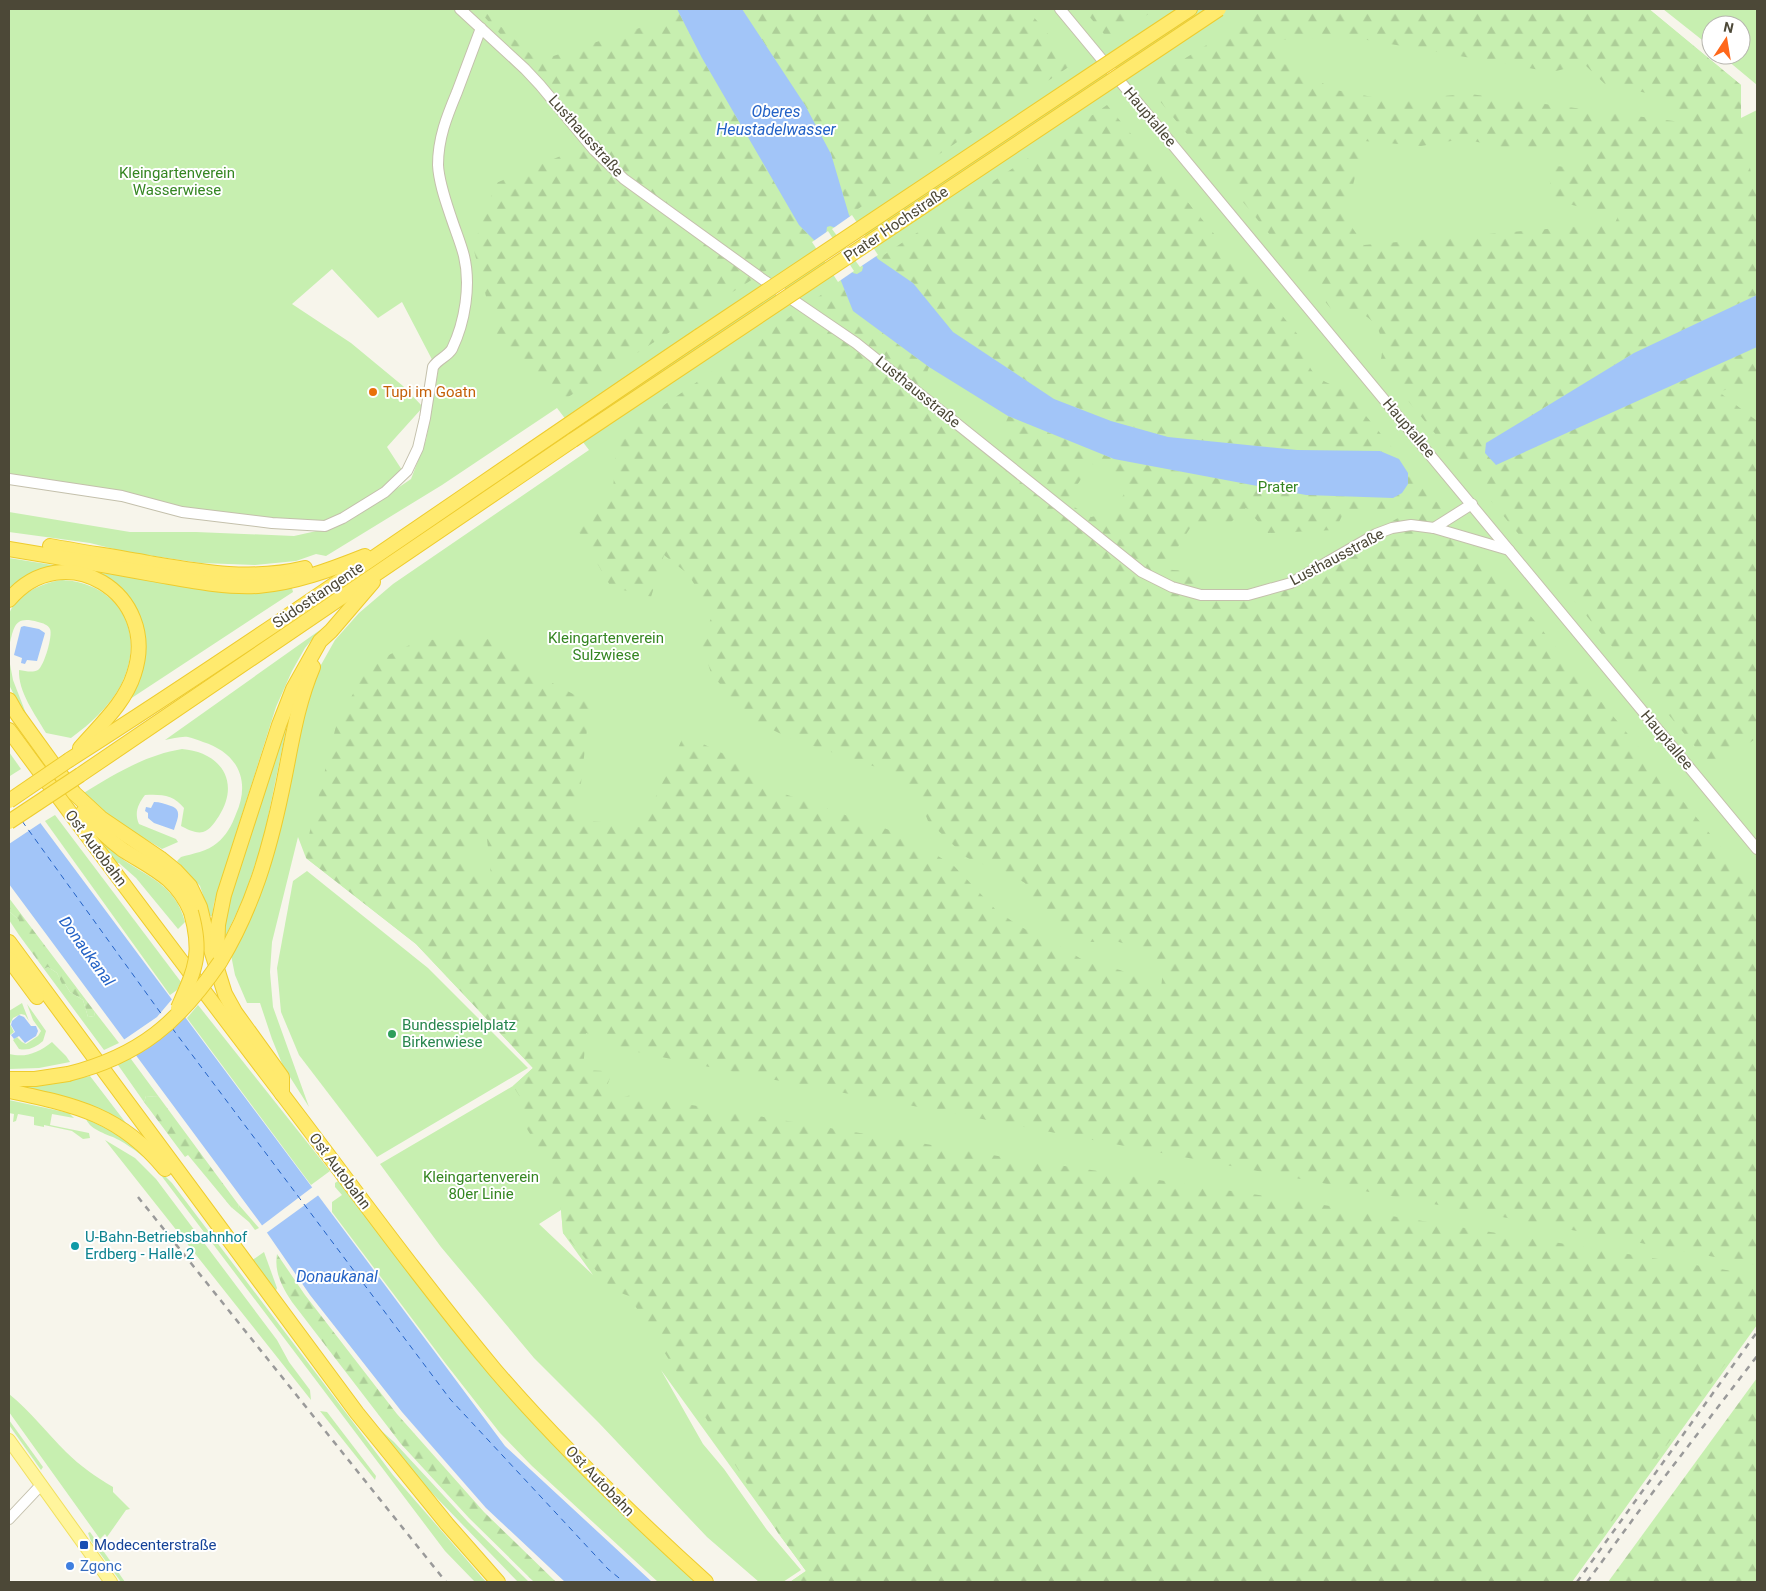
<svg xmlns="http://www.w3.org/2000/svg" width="1766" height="1591" viewBox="0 0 1766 1591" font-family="Roboto,sans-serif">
<defs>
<pattern id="forest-firs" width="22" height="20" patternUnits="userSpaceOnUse" patternTransform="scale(1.25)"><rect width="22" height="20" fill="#c7efb0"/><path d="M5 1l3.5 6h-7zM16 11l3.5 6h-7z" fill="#adce98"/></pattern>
</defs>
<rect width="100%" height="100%" fill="#f7f5eb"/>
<!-- green -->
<g fill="#c7efb0" fill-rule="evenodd">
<path d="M 9,9 L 1649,9 L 1741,85 L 1741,118 L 1757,110 L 1757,1325 L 1572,1582 L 790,1582 L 806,1571 L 661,1370 L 703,1444 L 724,1469 L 767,1530 L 801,1570 L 783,1582 L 759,1582 L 707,1537 L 599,1423 L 534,1358 L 441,1247 L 380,1164 L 513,1086 L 533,1068 L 416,944 L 306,858 L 298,837 L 272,942 L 270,972 L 273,1007 L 309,1107 L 283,1066 L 272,1039 L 260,1003 L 247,1003 L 235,975 L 231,955 L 257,902 L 273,855 L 303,715 L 317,672 L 335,640 L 359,613 L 393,584 L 589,450 L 557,408 L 442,485 L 326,556 L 316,554 L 296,561 L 255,565 L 201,563 L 126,552 L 90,543 L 9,532 L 9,512 L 130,532 L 196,532 L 294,536 L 321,530 L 383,498 L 411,479 L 426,440 L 438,371 L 402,302 L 378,318 L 332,269 L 292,304 L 351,343 L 403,386 L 423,407 L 387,447 L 402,470 L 388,485 L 329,522 L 271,519 L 183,507 L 9,476 ZM 561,1210 L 563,1233 L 593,1275 L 539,1224 Z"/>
<polygon points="1663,9 1757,9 1757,85 1721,55 1741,55 1741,25 1711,25 1711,47"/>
<path d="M 9,558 L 222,592 L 263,592 L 292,588 L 293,592 L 124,703 C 132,680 156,631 135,611 C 120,597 95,583 78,570 L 9,594 Z"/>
<path d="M 62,580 C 120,583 147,634 121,685 C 109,707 90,724 71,738 L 46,733 C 35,714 18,692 19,670 C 26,671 32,673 38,670 C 44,666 53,636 50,629 C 48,625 43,623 38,622 C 14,615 14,627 9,647 C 9,637 7,624 9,615 C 14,595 44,582 62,580 Z"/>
<path d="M 320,630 L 305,648 L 292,671 L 276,707 L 214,903 L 212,916 L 210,916 L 200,886 L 177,861 L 181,857 C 192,854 208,851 217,843 C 226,836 232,825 236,814 C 251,781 238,753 203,742 C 198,740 193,738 188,737 C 181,736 172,739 165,740 Z"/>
<polygon points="9,659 13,680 32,729 9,685"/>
<polygon points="290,711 263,841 244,897 221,946 222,918"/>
<path d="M 182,749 C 220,752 241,781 219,816 C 215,822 210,830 203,832 C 196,834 187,829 181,826 L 184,808 C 174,795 161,794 145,795 C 138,804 134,813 139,824 L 176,839 L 178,842 L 162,849 L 109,817 L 82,794 C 113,775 145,755 182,749 Z"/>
<polygon points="9,752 21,769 10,776 9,774"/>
<polygon points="55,815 181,982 177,990 170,995 45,821"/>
<path d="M 88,826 C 98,836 107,847 118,856 C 146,877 175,883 185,922 L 178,929 L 136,878 L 119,863 L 115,863 Z"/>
<polygon points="307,871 428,968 528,1068 377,1157 299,1055 281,1012 277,968 293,881"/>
<polygon points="9,911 19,920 19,935 9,920"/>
<polygon points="48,967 57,973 62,983 65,984 70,992 83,1000 88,1017 94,1016 95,1012 119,1043 104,1050 44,969"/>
<polygon points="22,1003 29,1021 25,1015 21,1014 13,1018 10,1024 14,1032 10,1035 9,1011"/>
<path d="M 27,1004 L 46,1031 L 43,1041 C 36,1047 29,1051 19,1049 L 13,1040 L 17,1037 L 22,1042 L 26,1044 L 38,1036 L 41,1031 L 33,1020 Z"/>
<polygon points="198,1005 330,1171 311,1185 187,1018"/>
<path d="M 52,1042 L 66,1056 L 70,1062 L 39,1068 L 9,1069 L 9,1054 C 26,1058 38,1053 52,1042 Z"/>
<polygon points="128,1055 159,1097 146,1096 144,1102 118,1065"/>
<polygon points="90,1076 129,1127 20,1087 20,1085 57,1082"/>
<polygon points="9,1100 69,1113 74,1118 52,1114 50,1125 89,1133 90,1138 83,1139 72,1131 44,1125 44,1127 34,1125 34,1117 18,1114 16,1121 13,1122 14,1114 9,1113"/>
<path d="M 86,1119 C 121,1133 146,1156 172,1183 L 393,1475 L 486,1582 L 475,1582 L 445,1551 L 157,1170 C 146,1158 133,1148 119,1140 C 108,1134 91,1131 86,1119 Z"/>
<polygon points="105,1140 135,1158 156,1179 277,1340 289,1362 310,1390 311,1400"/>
<polygon points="338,1181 436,1309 495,1380 545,1435 623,1515 697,1582 658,1582 532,1466 500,1433 446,1364 332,1212 332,1202 342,1195 335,1187 335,1183"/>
<polygon points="238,1204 259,1228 255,1230 249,1222 231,1207 239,1208"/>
<polygon points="264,1252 277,1288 275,1293 251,1261"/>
<path d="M 9,1394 C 30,1411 47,1433 66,1452 C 80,1466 96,1477 113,1487 L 113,1492 L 130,1509 L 126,1510 L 107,1537 L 105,1534 L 100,1539 L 9,1412 Z"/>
<polygon points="320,1411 327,1412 376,1476 375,1480"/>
<polygon points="367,1418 394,1442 468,1522 529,1582 518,1582 402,1462"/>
<polygon points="9,1420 43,1467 41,1470 9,1425"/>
<polygon points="90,1532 125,1582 121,1582 91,1541 88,1533"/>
</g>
<!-- forest -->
<g fill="url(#forest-firs)" fill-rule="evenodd">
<polygon points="477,9 482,9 538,61 664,20 656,9 677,9 702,58 799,225 814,240 565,399 546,388 497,338 473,247 496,183 599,140"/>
<polygon points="742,9 1027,9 1073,64 849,215 831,154 805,105"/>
<polygon points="1083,9 1156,9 1109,40"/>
<path d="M 1265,9 L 1649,9 L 1741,85 L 1741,118 L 1752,179 L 1757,179 L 1757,295 L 1634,353 L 1486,443 L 1729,358 L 1757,347 L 1757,379 L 1719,392 L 1757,421 L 1757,738 L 1712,767 L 1379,366 C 1391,331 1369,305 1332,310 L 1145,83 ZM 1350,37 L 1552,72 L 1584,64 L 1606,85 L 1677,99 L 1681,122 L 1470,94 L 1388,100 L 1336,90 L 1281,62 L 1274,40 ZM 1463,139 L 1521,151 L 1576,151 L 1591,159 L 1576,168 L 1556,166 L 1549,176 L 1553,200 L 1584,208 L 1620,212 L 1615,223 L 1364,245 L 1347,220 L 1348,205 L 1364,141 L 1421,146 Z"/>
<path d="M 1107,105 L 1304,342 C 1305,369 1316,382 1343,388 L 1757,891 L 1757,1265 L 743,1074 L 623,1049 L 586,1033 L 583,1070 L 604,1071 L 610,1078 L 600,1104 L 631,1095 L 998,1156 L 1305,1202 L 1757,1275 L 1757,1320 L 1568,1582 L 790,1582 L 806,1571 L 778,1533 L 629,1296 L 613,1290 L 563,1233 L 561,1209 L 543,1155 L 516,1111 L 525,1105 L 513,1086 L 533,1068 L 416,944 L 306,858 L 307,843 L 337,722 L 370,664 L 420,640 L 491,639 L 541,677 L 590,703 L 577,819 L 642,827 L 684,735 L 756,769 L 761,786 L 904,835 L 954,866 L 996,910 L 1019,926 L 1058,945 L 1088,963 L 1120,970 L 1139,978 L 1150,989 L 1156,991 L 1161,989 L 1163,969 L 1155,956 L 1144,950 L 1116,941 L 1090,942 L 1075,939 L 1058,930 L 1042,918 L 1038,906 L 1025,883 L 1001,869 L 975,862 L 966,857 L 928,821 L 920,801 L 885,770 L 789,738 L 747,717 L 711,673 L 701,642 L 713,614 L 688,574 L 664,555 L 651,597 L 611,587 L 576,527 L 613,490 L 617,438 L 841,281 L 853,311 L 929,367 L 916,403 L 992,464 L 1008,416 L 1114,459 L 1306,495 L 1380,451 L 1297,450 L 1168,437 L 1111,421 L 1054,399 L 953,332 L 913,283 L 878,259 ZM 1087,463 L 1097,465 L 1125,492 L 1114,512 L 1091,517 L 1066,502 L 1083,476 ZM 1246,508 L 1268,533 L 1335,530 L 1345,510 L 1397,509 L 1405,514 L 1292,578 L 1268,587 L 1214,591 C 1193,566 1193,573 1164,569 L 1192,525 L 1229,524 ZM 483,839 L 487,839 L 493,892 L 469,870 L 467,860 L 468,850 Z"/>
<polygon points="9,898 95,1012 94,1016 88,1017 83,1000 70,992 65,984 62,984 57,973 48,967 44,969 19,935 19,920 9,911"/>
<polygon points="146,1096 159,1097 238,1204 239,1208 237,1209 231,1207 188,1155 185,1157 144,1102"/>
<path d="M 277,1254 L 305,1295 L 397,1414 L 484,1512 L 556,1582 L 534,1582 L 469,1518 L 401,1444 L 292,1302 C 282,1287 274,1272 277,1254 Z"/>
<polygon points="1757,1378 1757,1582 1608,1582"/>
</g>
<!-- water -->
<g fill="#a2c5f8" fill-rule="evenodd">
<path d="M 677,9 L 742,9 L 805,105 L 831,154 L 849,215 L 878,259 L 913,283 L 953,332 L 1054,399 L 1111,421 L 1168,437 L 1297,450 L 1380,451 L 1399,459 L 1408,473 L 1408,484 L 1402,493 L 1393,498 L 1306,495 L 1114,459 L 1008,416 L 929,367 L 853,311 L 841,281 L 814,240 L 799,225 L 702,58 ZM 830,226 L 836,228 L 863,267 L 862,271 L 857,274 L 853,273 L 826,234 L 827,227 Z"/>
<polygon points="1757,295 1757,347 1496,465 1485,453 1486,443 1634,353"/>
<polygon points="24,626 39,629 45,633 37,661 27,660 25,664 21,663 22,658 14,655 21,627"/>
<polygon points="9,781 505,1446 652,1582 565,1582 486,1508 402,1412 310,1295 261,1224 9,884"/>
<path d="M 154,802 C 160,802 165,804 171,806 C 183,810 177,820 174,830 L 154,823 L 148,818 L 148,813 L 145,811 L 146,807 L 151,808 Z"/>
<polygon points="19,1015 24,1017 31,1026 36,1026 38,1031 36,1036 25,1043 19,1036 14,1039 11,1035 15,1032 11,1025 12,1021"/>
</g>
<!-- pier -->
<g fill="#f7f5eb">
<polygon points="852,215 878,255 860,267 832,229"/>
<polygon points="828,231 854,271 838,282 812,242"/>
<polygon points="9,779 42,822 9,844"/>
<polygon points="173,998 185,1013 132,1054 122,1041 157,1017"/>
<polygon points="314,1186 320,1194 265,1234 260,1227"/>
</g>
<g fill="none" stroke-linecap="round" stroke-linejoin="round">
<!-- ferry -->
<g stroke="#2362c6" stroke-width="1" stroke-dasharray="6 5" stroke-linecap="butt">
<polyline points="22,821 165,1019"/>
<polyline points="172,1028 450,1399 608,1569 624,1582"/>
</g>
<defs>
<g id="minor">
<polyline points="460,9 525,69 540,85 594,150 624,179 765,281 856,343 1142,572 1172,587 1201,595 1248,595 1291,583 1376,534 1392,528 1411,525 1434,528 1509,550"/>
<polyline points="1060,9 1757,849"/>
<path d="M 9,479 L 122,496 L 182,512 L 272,523 L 325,526 L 343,518 L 385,492 L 407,471 L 418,448 L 425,418 L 433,367 C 438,359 447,357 452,349 C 465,322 471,285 464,256 C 461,244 456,232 452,220 C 446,202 439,183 438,165 C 438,138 447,116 457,92 C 465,71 473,49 481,28"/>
<polyline points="1434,528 1472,504"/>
<polyline points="9,1519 41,1485"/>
</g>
<polyline id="major" points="9,1440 111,1582"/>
<g id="highway">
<polyline points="1134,46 1190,9"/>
<path d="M 50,546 C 83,552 116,557 149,563 C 202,572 252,581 305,568"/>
<path d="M 9,549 C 57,557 104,565 152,574 C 187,580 223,588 258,586 C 295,583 330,570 365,556"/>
<path d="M 9,600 C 63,535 161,593 134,674 C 125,703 100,725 80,748"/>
<polyline points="9,700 17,714 74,793 101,818 160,858 176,871 190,886 200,907 208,940 225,994 235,1012 282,1077 282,1094"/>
<path d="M 9,730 C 103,858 199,985 295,1111 C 361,1198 425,1286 495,1370 C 560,1446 632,1515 706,1582"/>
<path d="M 69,760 C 282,624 489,477 699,336"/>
<polyline points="80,775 573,440"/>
<path d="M 83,812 C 95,826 108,839 123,850 C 153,869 176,877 191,912"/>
<polyline points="9,942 357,1413 447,1524 498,1582"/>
<polyline points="217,958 218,925 224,895 279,725 293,689 320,641 331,631 373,582"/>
<polyline points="9,959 37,997"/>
<path d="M 220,962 C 253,907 269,852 282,790 C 291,748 296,707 313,667"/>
<polyline points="9,1079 35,1079 68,1074"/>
<path d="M 9,1091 C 75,1105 120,1114 165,1169"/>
</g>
</defs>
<!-- minor casing -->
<use href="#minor" stroke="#c4c0ac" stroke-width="12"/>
<!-- major casing -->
<use href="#major" stroke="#f1e05f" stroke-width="14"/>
<!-- highway casing -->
<use href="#highway" stroke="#eecc2d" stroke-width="16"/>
<!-- minor -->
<use href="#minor" stroke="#fff" stroke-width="10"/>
<!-- major -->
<use href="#major" stroke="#fff59c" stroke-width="12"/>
<!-- highway -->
<use href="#highway" stroke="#ffea6e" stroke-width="14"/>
<!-- rail -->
<g stroke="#9a9a9a" stroke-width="2.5" stroke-dasharray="6 6" stroke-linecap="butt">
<polyline points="138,1197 446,1582"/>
<polyline points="1577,1582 1757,1332"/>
<polyline points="1587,1582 1650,1496 1757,1356"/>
</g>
<defs>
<g id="highway-bridge">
<polyline points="699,336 1134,46"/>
<polyline points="573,440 1219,9"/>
<polyline points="9,801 69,760"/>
<polyline points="9,822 80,775"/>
<path d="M 178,1008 C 195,969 203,955 191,912"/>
<path d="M 68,1074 C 140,1056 179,1022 220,962"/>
</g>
</defs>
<!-- highway-bridge casing -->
<use href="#highway-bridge" stroke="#eecc2d" stroke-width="16" stroke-linecap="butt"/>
<!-- highway-bridge -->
<use href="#highway-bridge" stroke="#ffea6e" stroke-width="14"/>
</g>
<!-- markers -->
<circle fill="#e8710a" stroke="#fff" stroke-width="2" cx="373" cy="392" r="5"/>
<circle fill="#2e9e5b" stroke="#fff" stroke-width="2" cx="392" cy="1034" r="5"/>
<circle fill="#0f9aa8" stroke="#fff" stroke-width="2" cx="75" cy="1246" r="5"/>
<rect fill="#1a4fb4" stroke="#fff" stroke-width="2" x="79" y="1540" width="10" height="10" rx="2.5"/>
<circle fill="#3f7fe0" stroke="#fff" stroke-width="2" cx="70" cy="1566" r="5"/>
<g text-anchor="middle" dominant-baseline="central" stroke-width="4" stroke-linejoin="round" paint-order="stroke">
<!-- street labels -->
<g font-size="15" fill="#4c4837" stroke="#fff">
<text transform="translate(1150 117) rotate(50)">Hauptallee</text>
<text transform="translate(586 136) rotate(48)">Lusthausstraße</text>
<text transform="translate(896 224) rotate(-34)">Prater Hochstraße</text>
<text transform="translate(918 392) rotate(39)">Lusthausstraße</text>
<text transform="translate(1409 428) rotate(50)">Hauptallee</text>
<text transform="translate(1337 557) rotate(-28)">Lusthausstraße</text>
<text transform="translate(318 595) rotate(-34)">Südosttangente</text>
<text transform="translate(1667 740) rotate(50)">Hauptallee</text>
<text transform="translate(96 848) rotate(53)">Ost Autobahn</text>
<text transform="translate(340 1171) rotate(53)">Ost Autobahn</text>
<text transform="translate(600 1481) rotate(46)">Ost Autobahn</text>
</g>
<!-- park labels -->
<g font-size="15" fill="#358622" stroke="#fff">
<text x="177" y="173">Kleingartenverein<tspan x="177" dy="17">Wasserwiese</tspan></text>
<text x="1278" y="487">Prater</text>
<text x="606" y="638">Kleingartenverein<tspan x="606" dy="17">Sulzwiese</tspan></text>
<text x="481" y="1177">Kleingartenverein<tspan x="481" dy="17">80er Linie</tspan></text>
</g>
<!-- food labels -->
<g font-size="15" fill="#c56008" stroke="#fff" text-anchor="start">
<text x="383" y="392">Tupi im Goatn</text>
</g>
<!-- leisure labels -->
<g font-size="15" fill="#27864d" stroke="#fff" text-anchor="start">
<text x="402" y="1025">Bundesspielplatz<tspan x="402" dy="17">Birkenwiese</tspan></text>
</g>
<!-- culture labels -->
<g font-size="15" fill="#0d838f" stroke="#fff" text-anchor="start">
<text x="85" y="1237">U-Bahn-Betriebsbahnhof<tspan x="85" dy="17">Erdberg - Halle 2</tspan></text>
</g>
<!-- transit labels -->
<g font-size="15" fill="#164399" stroke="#fff" text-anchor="start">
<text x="94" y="1545">Modecenterstraße</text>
</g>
<!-- shop labels -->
<g font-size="15" fill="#366cbe" stroke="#fff" text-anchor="start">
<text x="80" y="1566">Zgonc</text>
</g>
<!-- water labels -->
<g font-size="16" font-style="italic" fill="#2362c6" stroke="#fff">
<text x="776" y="111">Oberes<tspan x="776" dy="18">Heustadelwasser</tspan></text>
<text transform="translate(87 951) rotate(54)">Donaukanal</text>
<text x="337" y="1276">Donaukanal</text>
</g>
</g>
<!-- border -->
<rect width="1766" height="1591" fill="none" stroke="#4c4837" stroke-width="20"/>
<!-- north arrow -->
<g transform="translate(1726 40) rotate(12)"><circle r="24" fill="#ffffff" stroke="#b7b6af"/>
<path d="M0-4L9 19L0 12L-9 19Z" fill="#ff671a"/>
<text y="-8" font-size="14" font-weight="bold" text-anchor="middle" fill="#4c4837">N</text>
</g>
</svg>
